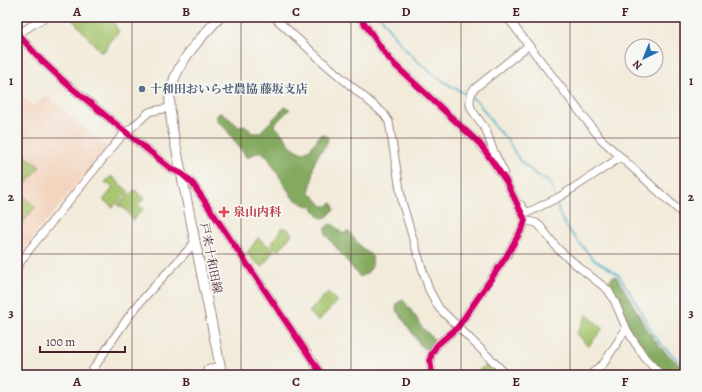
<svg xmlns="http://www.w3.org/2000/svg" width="702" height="392" viewBox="0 0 702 392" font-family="Alegreya,'Noto Serif JP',serif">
<rect width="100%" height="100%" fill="#f6f6f2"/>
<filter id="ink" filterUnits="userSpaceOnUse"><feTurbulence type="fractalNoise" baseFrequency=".025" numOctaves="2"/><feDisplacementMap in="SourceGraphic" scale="8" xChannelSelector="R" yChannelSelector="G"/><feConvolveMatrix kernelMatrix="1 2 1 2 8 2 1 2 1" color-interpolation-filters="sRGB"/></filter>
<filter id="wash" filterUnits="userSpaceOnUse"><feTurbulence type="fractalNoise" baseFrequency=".012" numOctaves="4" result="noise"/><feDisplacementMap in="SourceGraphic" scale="16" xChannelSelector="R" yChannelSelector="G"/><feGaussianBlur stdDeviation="0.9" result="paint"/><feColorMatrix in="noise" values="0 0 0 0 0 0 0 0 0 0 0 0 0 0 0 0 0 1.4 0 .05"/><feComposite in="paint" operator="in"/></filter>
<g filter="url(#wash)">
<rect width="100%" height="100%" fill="#f2ebda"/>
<!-- built -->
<polygon fill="#f3d4be" points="17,92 33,106 45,95 107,147 20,254 17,252"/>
<!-- green -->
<g fill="#a5c46c" stroke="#78724c">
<polygon points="70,17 92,17 100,19 111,18 119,32 109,42 105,50 101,52"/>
<polygon points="17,149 40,167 25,185 24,196 35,207 17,230"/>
<polygon points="111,176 129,192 113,207 103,200 113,188 105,182"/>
<polygon points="135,190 144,199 138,205 143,209 133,220 126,210 118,205"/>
<polygon points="282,227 284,229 286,227 292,234 279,251 271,245"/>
<polygon points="258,238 274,250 262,267 253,260 247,253"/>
<polygon points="328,292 338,301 318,321 309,312"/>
<polygon points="587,315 603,328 588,347 577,333"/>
<polygon points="490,362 501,374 500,375 475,375 474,374"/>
</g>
<!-- forest -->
<g fill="#84aa60" stroke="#676446">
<path d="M 285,107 L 290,109 L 274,125 L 283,135 L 291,146 L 302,153 L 310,149 L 321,134 L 328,137 C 328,146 320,151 316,159 C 311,168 314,181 309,191 L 323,206 L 327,206 L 331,203 L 333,204 L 334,210 L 327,217 L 321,218 L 312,207 L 301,203 L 292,197 L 267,156 L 260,151 L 247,158 L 226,129 L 217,121 L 216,117 L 219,113 L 223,113 L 239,127 L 246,126 L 252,133 L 259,133 Z"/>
<path d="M 330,224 L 335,226 L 343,234 L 348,231 L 361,247 L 372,256 C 374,268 370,272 360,277 L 326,235 L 325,228 Z"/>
<path d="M 616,276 C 630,296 639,319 654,339 C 662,351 674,360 685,369 L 685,375 L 666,375 L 644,354 L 627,324 L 620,306 L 607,284 L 612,277 Z"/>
<polygon points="403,300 416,317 420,325 434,339 432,345 427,350 421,346 396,309 397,303"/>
</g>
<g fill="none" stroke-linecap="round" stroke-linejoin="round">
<!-- stream -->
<g stroke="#4baeca" stroke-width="1.5">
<path d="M 381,17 C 388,28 396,39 405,49 C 423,68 445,84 469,96"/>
<polyline points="472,98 478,102 496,128 508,140 519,160 534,173 547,181 551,185 555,196"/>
<polyline points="556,201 560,215 567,228 593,259 618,274 632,295 652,332 660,343 685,367"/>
</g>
</g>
</g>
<g filter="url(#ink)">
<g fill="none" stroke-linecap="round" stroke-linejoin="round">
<defs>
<g id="minor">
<polyline points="274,17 323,62 384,114 389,122 402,202 413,239 429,290 439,308 507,375"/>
<polyline points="360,17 386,55 395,65 480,144 506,181 525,220 523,227 506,257 458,327 437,345 432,353 430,359 432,375"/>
<polyline points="507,17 600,138 685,216"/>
<polyline points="17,33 41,60 68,85 170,168 182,174 193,184 322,375"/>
<polyline points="18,34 45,17"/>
<polyline points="126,133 149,112 152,111 170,108"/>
<polyline points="504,172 493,150 486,130 472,110 470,105 470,100 472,92 474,89 529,45"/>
<polyline points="521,205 524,210 529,212 561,196 621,157"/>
<polyline points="525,220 536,223 540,226 558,249 580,268 608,290 615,302 627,330 635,343 645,358 661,375"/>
<polyline points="17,267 29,250 125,132"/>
<path d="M 89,375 C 103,355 116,334 130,315 C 150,288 174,267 195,242"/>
<polyline points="206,375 207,370 220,365"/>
<polyline points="590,375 604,363 626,329"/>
</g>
<path id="major" d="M 220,17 C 200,39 174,64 170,96 C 169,106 171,116 172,127 L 222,375"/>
</defs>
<!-- minor casing -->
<use href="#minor" stroke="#9e8582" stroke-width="9"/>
<!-- major casing -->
<use href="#major" stroke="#9e8582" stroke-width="11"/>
<!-- minor -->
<use href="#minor" stroke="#fff" stroke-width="7"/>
<!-- major -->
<use href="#major" stroke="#fff" stroke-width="9"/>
<defs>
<g id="cycleway">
<polyline points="360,17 386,55 395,65 480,144 506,181 525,220 523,227 506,257 458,327 437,345 432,353 430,359 432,375"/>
<polyline points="17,33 41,60 68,85 170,168 182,174 193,184 322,375"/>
</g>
</defs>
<!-- cycleway casing -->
<use href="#cycleway" stroke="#f6f6f2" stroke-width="8"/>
<!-- cycleway -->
<use href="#cycleway" stroke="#d6006c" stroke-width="6"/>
</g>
</g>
<!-- grid -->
<path fill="none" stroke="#4a1f2b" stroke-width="1" stroke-opacity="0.55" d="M 132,17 L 132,375M 241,17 L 241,375M 351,17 L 351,375M 461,17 L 461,375M 570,17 L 570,375M 17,138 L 685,138M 17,254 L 685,254"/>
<!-- markers -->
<circle fill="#5c6f8a" stroke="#f6f6f2" stroke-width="1.5" cx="142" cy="89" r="4"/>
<path fill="#e0444e" stroke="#f6f6f2" stroke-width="1.5" d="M222 206h4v4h4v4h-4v4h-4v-4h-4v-4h4z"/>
<g text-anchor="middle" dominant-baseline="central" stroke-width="4" stroke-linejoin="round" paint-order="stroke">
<!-- service labels -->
<g font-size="12" font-weight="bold" fill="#4e5e75" stroke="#f6f6f2" text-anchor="start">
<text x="150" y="89">十和田おいらせ農協 藤坂支店</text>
</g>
<!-- health labels -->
<g font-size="12" font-weight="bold" fill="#be3a42" stroke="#f6f6f2" text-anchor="start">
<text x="233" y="212">泉山内科</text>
</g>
<!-- street labels -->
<g font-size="12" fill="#4a1f2b" stroke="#f6f6f2">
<text transform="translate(211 258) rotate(79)">戸来十和田線</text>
</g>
</g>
<!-- margin -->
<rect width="702" height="392" fill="none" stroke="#f6f6f2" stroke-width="44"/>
<!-- north arrow -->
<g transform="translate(644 58) rotate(223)"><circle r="19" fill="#f6f6f2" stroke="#b1a0a2"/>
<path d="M0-3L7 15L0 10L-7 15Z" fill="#1f6fb2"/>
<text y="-6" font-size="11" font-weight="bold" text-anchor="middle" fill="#4a1f2b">N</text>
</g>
<!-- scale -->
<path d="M40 346v6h85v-6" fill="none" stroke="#4a1f2b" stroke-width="2"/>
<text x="46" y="346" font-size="12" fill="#4a1f2b" stroke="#f6f6f2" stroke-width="3" paint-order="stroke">100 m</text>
<rect x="22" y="22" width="658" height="348" fill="none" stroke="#4a1f2b" stroke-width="1.5"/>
<g font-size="13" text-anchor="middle" font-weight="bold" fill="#4a1f2b">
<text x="77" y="16">A</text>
<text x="186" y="16">B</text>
<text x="296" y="16">C</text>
<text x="406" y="16">D</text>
<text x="516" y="16">E</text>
<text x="625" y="16">F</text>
<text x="11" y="85">1</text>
<text x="691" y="85">1</text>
<text x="11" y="201">2</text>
<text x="691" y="201">2</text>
<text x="11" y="317">3</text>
<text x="691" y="317">3</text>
<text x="77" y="386">A</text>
<text x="186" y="386">B</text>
<text x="296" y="386">C</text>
<text x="406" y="386">D</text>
<text x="516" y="386">E</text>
<text x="625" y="386">F</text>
</g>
</svg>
